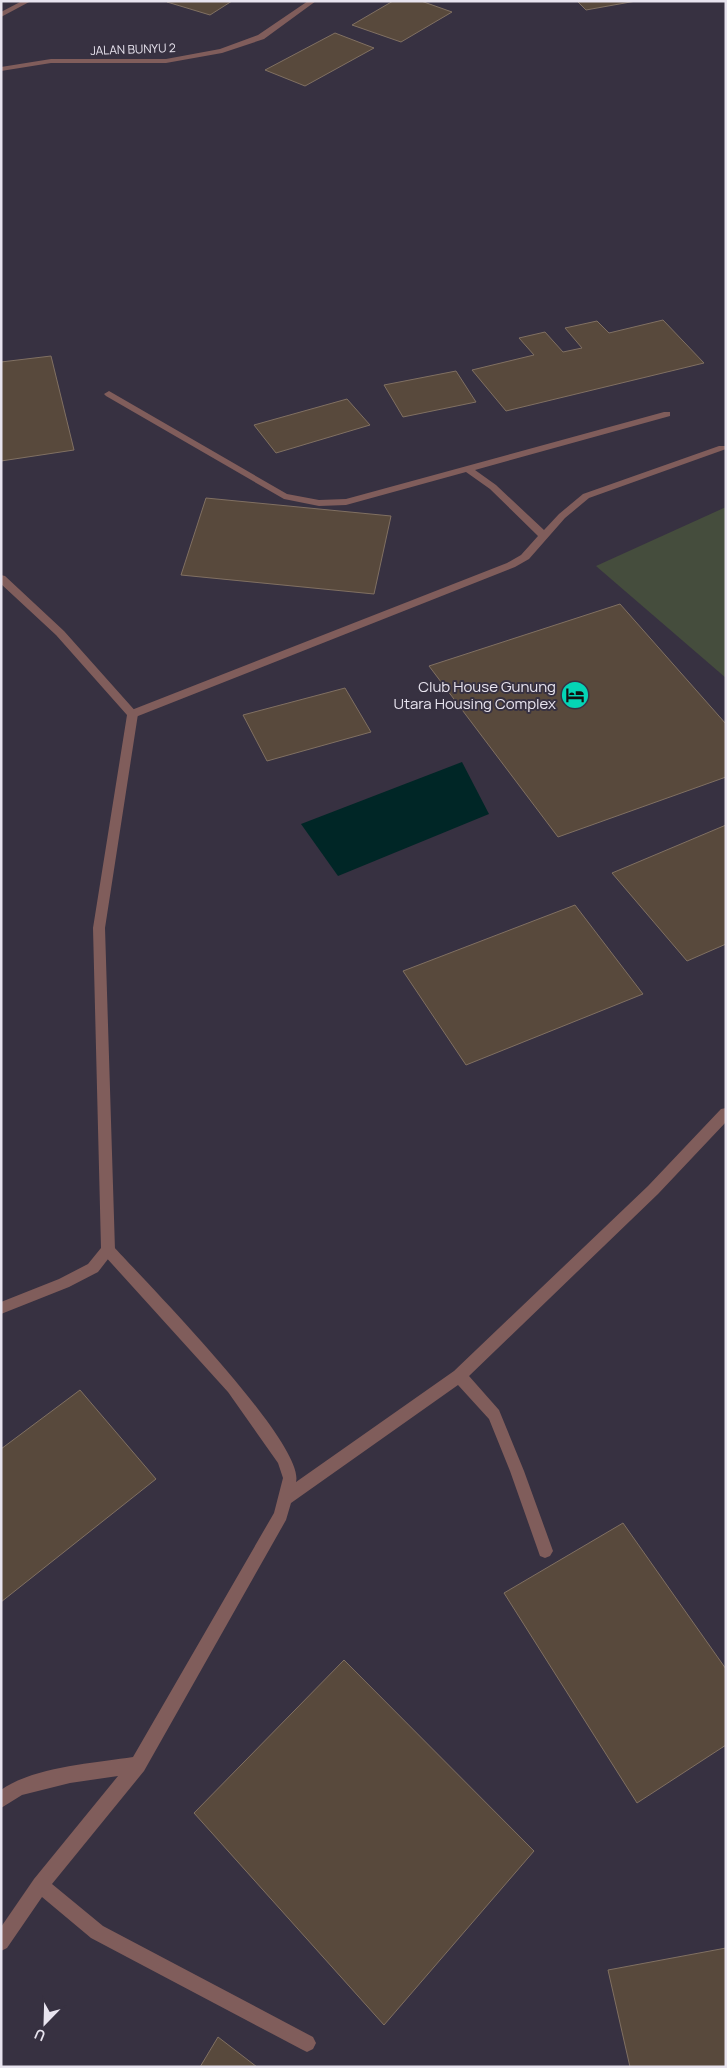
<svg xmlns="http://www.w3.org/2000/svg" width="727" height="2068" viewBox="0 0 727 2068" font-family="Manrope,sans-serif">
<rect width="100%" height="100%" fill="#373141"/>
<!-- green -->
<polygon fill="#454d3d" points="726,507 726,678 596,566"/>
<!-- water -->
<polygon fill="#002626" points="462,762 489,814 338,876 301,824"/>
<!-- building -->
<g fill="#58493c" stroke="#807062">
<polygon points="169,1 232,1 210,15 167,2"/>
<polygon points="393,1 421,1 452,12 401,42 352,25"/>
<polygon points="577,1 636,1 586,10"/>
<polygon points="335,33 374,48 305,86 265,70"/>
<polygon points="663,320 704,363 506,411 472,370 534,355 519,338 545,332 563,352 582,348 565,328 597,321 609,333"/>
<polygon points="51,356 74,450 1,461 1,362"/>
<polygon points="456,371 476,402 403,417 384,385"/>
<polygon points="347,399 370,425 276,453 254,425"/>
<polygon points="206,498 391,516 374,594 181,575"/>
<polygon points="620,604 726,724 726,777 558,837 429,666"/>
<polygon points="345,688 371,732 267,761 243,715"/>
<polygon points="726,825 726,944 687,961 612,873"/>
<polygon points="575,905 643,994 466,1065 403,971"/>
<polygon points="80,1390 156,1479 1,1602 1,1449"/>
<polygon points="623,1523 726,1669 726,1745 637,1803 504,1593"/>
<polygon points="344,1660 534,1851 384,2025 194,1813"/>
<polygon points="726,1948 726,2067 630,2067 608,1970"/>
<polygon points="218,2037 257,2067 200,2067"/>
</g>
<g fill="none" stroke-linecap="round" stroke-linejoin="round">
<!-- service -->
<g fill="#805d5b" fill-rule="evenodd">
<polygon points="109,391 287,494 319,500 346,499 664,412 670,412 670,416 475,470 496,485 544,530 559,514 583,494 719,446 725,446 726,449 589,498 565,518 529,559 515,567 133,718 129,717 128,714 129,711 507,563 521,555 538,536 490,489 466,472 346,505 319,506 284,499 106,396 104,394"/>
<path d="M 726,1108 L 726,1122 L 658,1194 L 469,1376 L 499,1410 L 524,1471 L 553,1551 L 550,1556 L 545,1558 L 540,1556 L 510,1471 L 489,1419 L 458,1385 L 291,1503 L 286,1520 L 144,1771 L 52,1884 L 103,1926 L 313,2037 L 316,2043 L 313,2049 L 307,2052 L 301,2049 L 91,1938 L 42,1897 L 7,1948 L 1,1951 L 1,1927 L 34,1879 L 118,1776 L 70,1783 L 22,1795 L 1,1808 L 1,1790 C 33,1767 94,1763 133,1757 L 274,1513 L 283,1478 L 278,1463 L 228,1392 L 103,1254 L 101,1250 L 103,1246 L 108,1244 L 113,1246 C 144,1280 306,1444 296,1482 L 454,1371 L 648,1186 L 721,1109 Z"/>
</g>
<!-- minor -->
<g fill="#805d5b" fill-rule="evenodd">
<polygon points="22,1 31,1 1,17 1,12"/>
<polygon points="308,1 316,1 264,39 222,53 166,63 51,63 1,71 1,67 51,59 166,59 220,49 258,35"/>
<polygon points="1,575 5,576 64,631 138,714 105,928 115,1250 98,1272 69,1287 1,1314 1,1302 59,1279 88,1264 101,1248 93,928 127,715 56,635 1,584"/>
</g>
</g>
<!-- icons -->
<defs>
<symbol id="hotel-disc" viewBox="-11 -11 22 22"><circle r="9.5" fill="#04d5b6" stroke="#373141"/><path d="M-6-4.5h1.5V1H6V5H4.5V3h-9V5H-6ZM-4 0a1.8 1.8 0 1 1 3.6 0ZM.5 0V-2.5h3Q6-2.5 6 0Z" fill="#111"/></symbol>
</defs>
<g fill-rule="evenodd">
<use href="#hotel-disc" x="559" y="679" width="32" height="32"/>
</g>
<g text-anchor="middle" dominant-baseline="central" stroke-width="4" stroke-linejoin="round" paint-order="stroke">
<!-- far-street labels -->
<g font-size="12" fill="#e8e4ef" stroke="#373141">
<text transform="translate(133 49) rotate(-2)">JALAN BUNYU 2</text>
</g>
<!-- poi labels -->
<g font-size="15" fill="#e8e4ef" stroke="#373141" text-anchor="end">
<text x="556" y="686">Club House Gunung<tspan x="556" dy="17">Utara Housing Complex</tspan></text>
</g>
</g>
<!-- border -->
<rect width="727" height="2068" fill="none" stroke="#e8e4ef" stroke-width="5"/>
<!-- north arrow -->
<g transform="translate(45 2023) rotate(203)" stroke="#373141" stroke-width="4" paint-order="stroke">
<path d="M0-4L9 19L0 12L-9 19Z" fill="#e8e4ef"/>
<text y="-8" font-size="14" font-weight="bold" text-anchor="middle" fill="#e8e4ef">U</text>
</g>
</svg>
